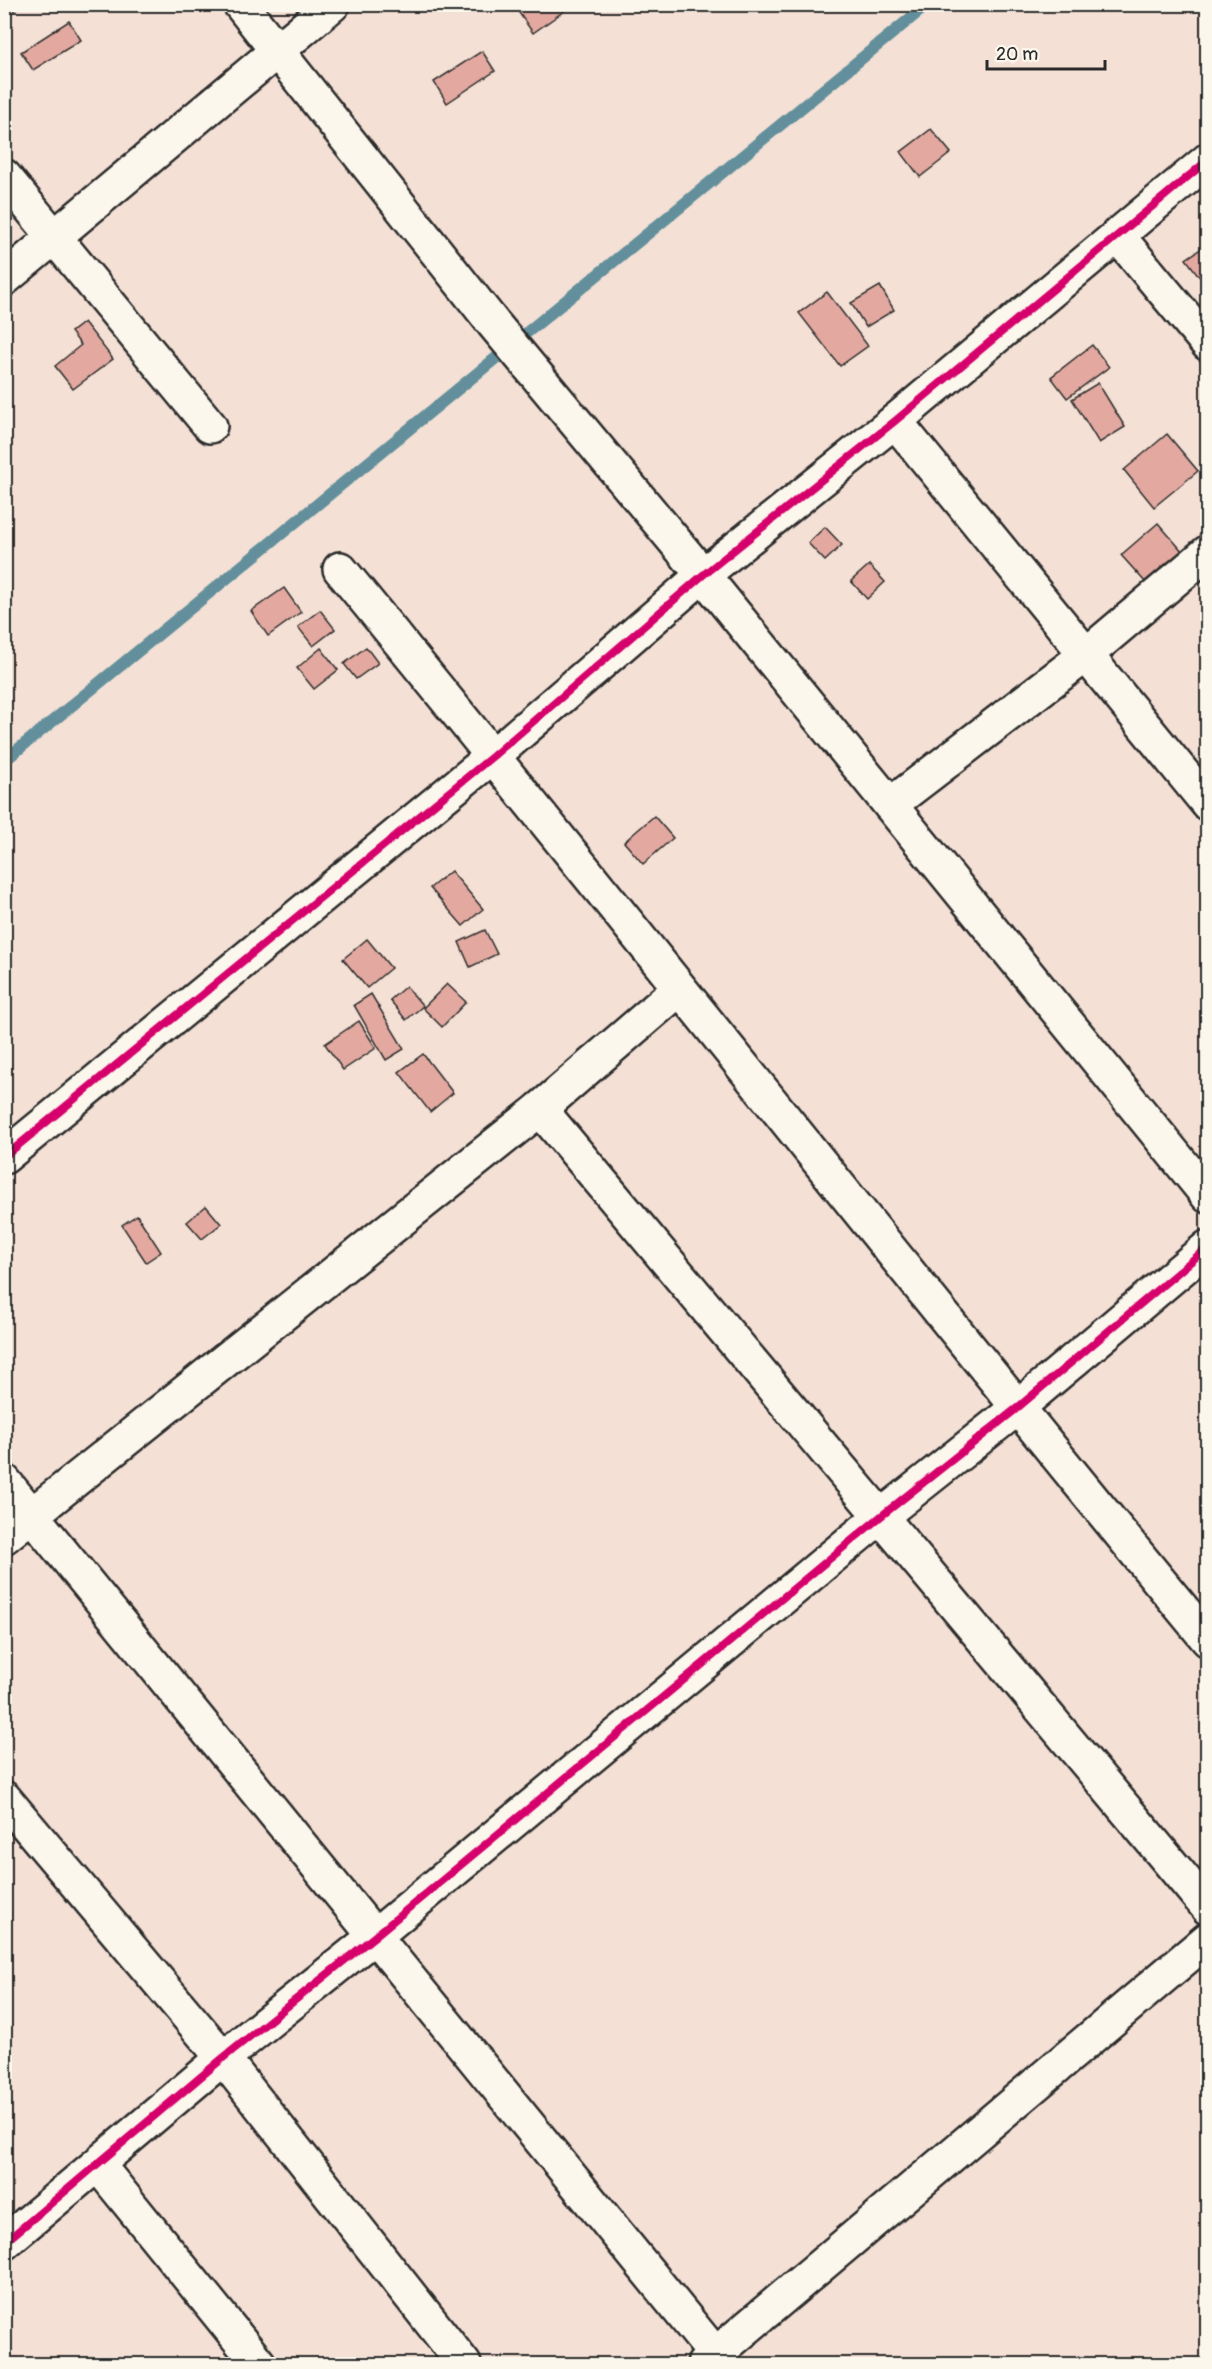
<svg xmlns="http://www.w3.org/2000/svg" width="1212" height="2369" viewBox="0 0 1212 2369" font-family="Pangolin,sans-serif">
<rect width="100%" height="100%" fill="#f4e0d5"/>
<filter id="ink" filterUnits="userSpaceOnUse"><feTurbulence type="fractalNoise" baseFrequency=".0167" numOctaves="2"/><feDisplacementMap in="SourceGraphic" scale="12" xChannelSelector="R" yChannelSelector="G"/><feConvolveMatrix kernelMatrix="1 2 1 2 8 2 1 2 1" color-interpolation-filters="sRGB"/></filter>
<g filter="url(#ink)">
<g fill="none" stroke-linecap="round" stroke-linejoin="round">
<!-- stream -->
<polyline stroke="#628f9b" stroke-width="12" points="4,761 928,4"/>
</g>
<!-- building -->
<g fill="#e3a9a0" stroke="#2b2b2b" stroke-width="1.5">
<polygon points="4,4 19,4 20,6 4,17"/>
<polygon points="525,4 574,4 533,33 517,10"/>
<polygon points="69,21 81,40 33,70 21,52"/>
<polygon points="482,51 495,71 447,103 434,82"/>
<polygon points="931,129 951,153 920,177 901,152"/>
<polygon points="1208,244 1208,288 1186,259"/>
<polygon points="880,286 894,310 866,327 851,303"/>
<polygon points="827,292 868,346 840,366 799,313"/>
<polygon points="84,322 113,359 73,389 55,366 81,345 71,332"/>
<polygon points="1092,345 1109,367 1067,398 1051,377"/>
<polygon points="1098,383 1125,427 1099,443 1072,399"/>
<polygon points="1167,434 1198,471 1154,507 1124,470"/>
<polygon points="1158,523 1183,552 1146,583 1121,555"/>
<polygon points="825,527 842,545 825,561 808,543"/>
<polygon points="869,565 885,582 867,599 851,581"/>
<polygon points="284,588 301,612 268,636 251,611"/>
<polygon points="320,610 335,629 313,646 298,627"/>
<polygon points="366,647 378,663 356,679 344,664"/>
<polygon points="321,648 338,670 314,689 297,668"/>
<polygon points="654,816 673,838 643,864 624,842"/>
<polygon points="451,871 483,909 463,926 430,888"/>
<polygon points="485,930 497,954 470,967 459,942"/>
<polygon points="367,939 391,968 367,988 343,959"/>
<polygon points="447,984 466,1002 442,1027 423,1008"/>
<polygon points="406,986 423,1006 406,1020 390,1000"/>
<polygon points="371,994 404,1049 386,1060 354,1005"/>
<polygon points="359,1021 376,1048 343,1070 325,1044"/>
<polygon points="423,1054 453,1093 430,1112 399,1072"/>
<polygon points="206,1206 221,1224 202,1239 187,1222"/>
<polygon points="137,1215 161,1252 146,1262 122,1225"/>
</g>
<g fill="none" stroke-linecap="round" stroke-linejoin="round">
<defs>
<g id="minor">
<polyline points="240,4 493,323 703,575 1208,1196"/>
<polyline points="4,176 210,426"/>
<polyline points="1117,235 1208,344"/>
<polyline points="4,279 333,4"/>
<polyline points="895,421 1208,804"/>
<path d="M 340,569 C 632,924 915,1286 1208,1640"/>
<polyline points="890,805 1087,654 1208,552"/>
<polyline points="540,1109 1208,1908"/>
<polyline points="4,1157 493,756 703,575 895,421 1208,160"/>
<polyline points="4,1481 723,2364"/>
<polyline points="4,1537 540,1109 678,990"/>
<polyline points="4,1798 223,2058 464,2364"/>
<polyline points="98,2165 259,2364"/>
<polyline points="4,2243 223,2058 375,1936 880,1517 1016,1409 1208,1247"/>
<polyline points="704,2364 1208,1939"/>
</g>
</defs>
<!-- minor casing -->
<use href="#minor" stroke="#2b2b2b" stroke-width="38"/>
<!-- minor -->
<use href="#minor" stroke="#fbf7ec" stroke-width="33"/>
<defs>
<g id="cycleway">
<polyline points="4,1157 493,756 703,575 895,421 1208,160"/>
<polyline points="4,2243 223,2058 375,1936 880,1517 1016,1409 1208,1247"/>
</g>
</defs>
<!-- cycleway casing -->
<use href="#cycleway" stroke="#fbf7ec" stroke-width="11"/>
<!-- cycleway -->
<use href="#cycleway" stroke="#d6006c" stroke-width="8"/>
</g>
</g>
<!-- margin -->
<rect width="1212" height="2369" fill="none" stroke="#fbf7ec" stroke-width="24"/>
<rect x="12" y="12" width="1188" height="2345" fill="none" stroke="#2b2b2b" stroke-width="2" filter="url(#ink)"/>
<!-- scale -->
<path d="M987 60v9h118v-9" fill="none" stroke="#2b2b2b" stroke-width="3"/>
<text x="996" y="60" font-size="18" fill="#2b2b2b" stroke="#fbf7ec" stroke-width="4.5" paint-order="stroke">20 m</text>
</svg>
